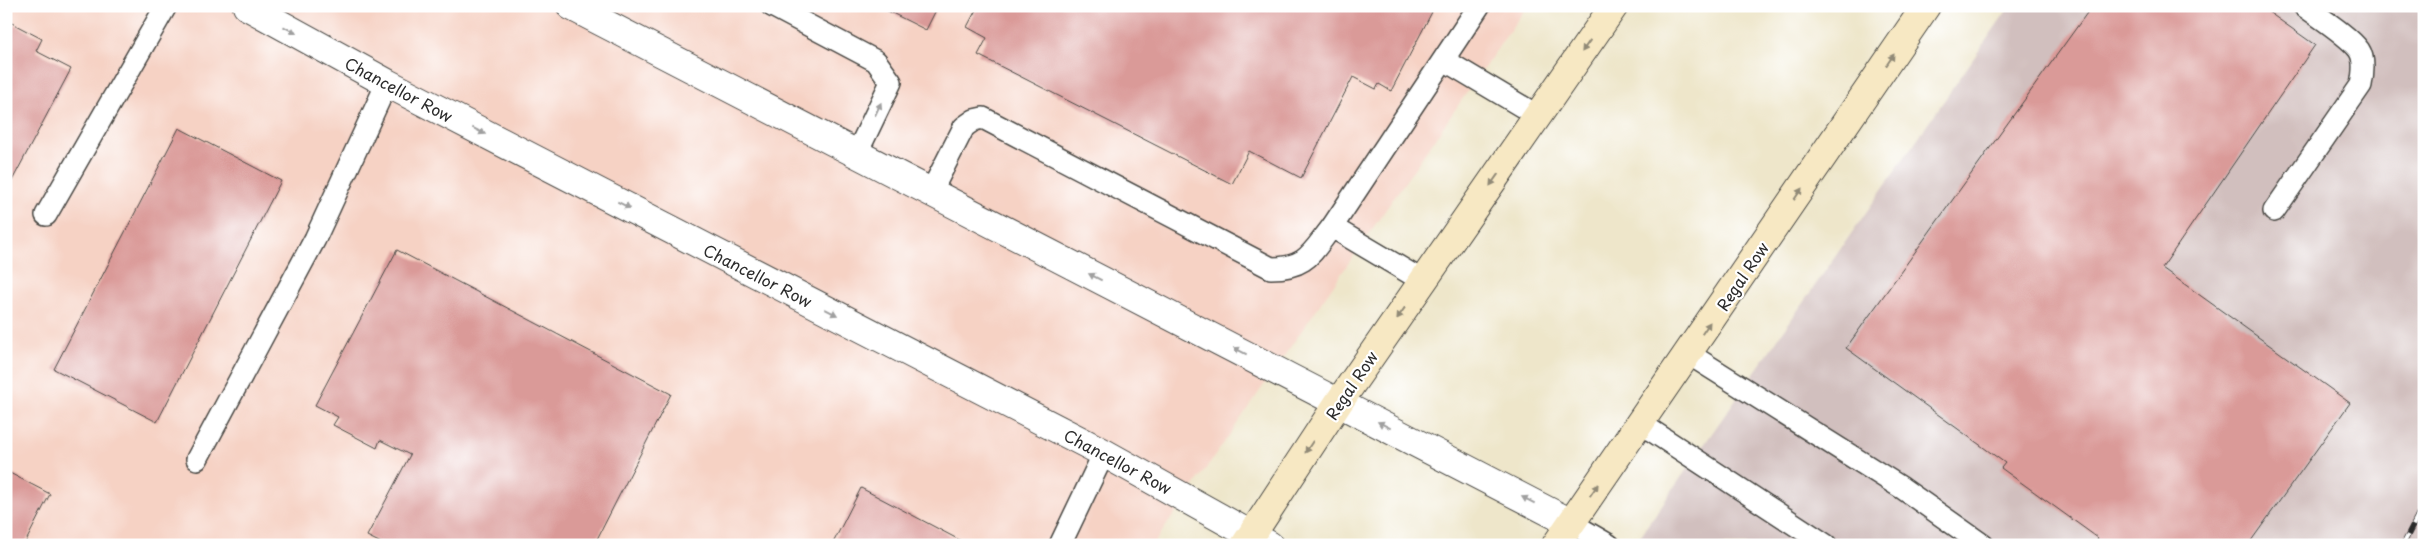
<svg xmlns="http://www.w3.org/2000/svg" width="2430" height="551" viewBox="0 0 2430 551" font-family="'Playpen Sans',sans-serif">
<rect width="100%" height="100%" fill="#fff"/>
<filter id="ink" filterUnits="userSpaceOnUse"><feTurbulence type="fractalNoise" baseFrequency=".02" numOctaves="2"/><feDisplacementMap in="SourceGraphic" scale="10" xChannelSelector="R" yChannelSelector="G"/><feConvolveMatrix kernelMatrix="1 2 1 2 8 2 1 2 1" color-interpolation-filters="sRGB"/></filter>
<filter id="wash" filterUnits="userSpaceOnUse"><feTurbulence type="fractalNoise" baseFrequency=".0096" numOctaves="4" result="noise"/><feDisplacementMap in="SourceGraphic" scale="20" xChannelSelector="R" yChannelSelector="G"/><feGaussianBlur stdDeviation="1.12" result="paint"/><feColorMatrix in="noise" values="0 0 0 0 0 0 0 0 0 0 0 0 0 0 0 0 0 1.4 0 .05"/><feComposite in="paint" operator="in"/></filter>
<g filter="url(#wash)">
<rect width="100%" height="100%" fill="#eee6ca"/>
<!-- built -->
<polygon fill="#f6d2c4" points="6,6 1527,6 1153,545 6,545"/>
<!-- industrial -->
<polygon fill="#d1bfbe" points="2010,6 2424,6 2424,545 1634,545"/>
<g id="blocks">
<!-- building -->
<g fill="#da9a98">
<polygon points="878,6 938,6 926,30"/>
<polygon points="978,6 1420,6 1432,12 1391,91 1379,84 1376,89 1353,77 1301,178 1249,151 1232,184 978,55 987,38 967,27"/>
<polygon points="2092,6 2260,6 2315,45 2162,268 2350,403 2248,545 2094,545 2098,538 2001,468 2005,463 1846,348"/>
<polygon points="6,20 42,39 36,51 71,69 6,192"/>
<polygon points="179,128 281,181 157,422 54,369"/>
<polygon points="397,250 671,394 594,545 385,545 367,536 410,455 380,440 377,448 333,425 338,417 315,405"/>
<polygon points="6,471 50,494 24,545 6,545"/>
<polygon points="861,488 969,545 832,545"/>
</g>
</g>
</g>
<g filter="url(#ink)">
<use href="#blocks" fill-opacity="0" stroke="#484743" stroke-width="1"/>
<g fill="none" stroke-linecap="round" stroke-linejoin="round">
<defs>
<g id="service">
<polyline points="772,6 876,61 891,82 857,153"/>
<polyline points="1444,60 1538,116"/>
<path d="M 931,192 L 964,127 L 974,120 L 983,118 L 1271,268 C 1307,268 1311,253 1332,227 L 1479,6"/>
<path d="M 2274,211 L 2361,85 C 2363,75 2365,59 2359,50 C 2349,36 2319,17 2304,6"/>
<polyline points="46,215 166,6"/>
<polyline points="1332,227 1423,281"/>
<polyline points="1689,354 1902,488 1983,545"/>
<polyline points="1640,423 1826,545"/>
<polyline points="197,459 315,239 387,83"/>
<polyline points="1571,523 1609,545"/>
<polyline points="1060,545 1104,453"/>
</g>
<g id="minor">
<polyline points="247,6 387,83 1104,453 1269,545"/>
<polyline points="571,6 1571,523"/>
</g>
<g id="secondary">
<polyline points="1245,545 1339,402 1614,6"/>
<polyline points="1556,545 1926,6"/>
</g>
</defs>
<!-- service casing -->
<use href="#service" stroke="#484743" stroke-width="24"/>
<!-- minor casing -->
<use href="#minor" stroke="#484743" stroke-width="30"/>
<!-- secondary casing -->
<use href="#secondary" stroke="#484743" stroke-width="30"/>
<!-- service -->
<use href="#service" stroke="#fff" stroke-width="21"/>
<!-- minor -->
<use href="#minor" stroke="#fff" stroke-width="28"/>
<!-- secondary -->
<use href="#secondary" stroke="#f7e8c3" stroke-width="28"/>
<defs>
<polyline id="rail" points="2403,545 2424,504"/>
</defs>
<!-- rail casing -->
<use href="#rail" stroke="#2b2b2b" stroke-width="5.5"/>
<!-- rail -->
<use href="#rail" stroke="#fff" stroke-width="4" stroke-dasharray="11" stroke-linecap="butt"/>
</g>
<!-- one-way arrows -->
<defs><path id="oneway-solid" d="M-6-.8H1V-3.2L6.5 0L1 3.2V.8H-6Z" transform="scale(1.25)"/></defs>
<g fill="#a0a0a0">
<use href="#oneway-solid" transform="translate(290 30) rotate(29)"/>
<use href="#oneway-solid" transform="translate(878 109) rotate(-65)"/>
<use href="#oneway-solid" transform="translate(479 131) rotate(27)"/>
<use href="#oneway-solid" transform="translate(624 205) rotate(27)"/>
<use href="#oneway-solid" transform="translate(1095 277) rotate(-153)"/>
<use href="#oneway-solid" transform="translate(831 312) rotate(27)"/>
<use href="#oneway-solid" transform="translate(1240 351) rotate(-153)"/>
<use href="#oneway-solid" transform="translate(1384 425) rotate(-153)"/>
<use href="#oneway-solid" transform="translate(1528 500) rotate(-153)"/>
</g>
<g fill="#918a77">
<use href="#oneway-solid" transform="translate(1586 46) rotate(125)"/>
<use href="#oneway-solid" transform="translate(1890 60) rotate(-56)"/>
<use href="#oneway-solid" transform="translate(1494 180) rotate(125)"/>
<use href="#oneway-solid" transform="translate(1798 194) rotate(-56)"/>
<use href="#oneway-solid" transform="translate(1401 313) rotate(125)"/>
<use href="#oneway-solid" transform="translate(1706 328) rotate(-56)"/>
<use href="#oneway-solid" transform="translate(1309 447) rotate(123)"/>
<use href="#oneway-solid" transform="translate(1594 490) rotate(-55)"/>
</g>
</g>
<g text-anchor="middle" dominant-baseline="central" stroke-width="4.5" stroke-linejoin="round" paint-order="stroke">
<!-- street labels -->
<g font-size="16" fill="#2b2b2b" stroke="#fff">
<text transform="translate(399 89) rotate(28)">Chancellor Row</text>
<text transform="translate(758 275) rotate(27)">Chancellor Row</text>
<text transform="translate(1742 276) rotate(-56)">Regal Row</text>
<text transform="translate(1351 385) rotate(-56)">Regal Row</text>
<text transform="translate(1118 461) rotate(28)">Chancellor Row</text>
</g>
</g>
<!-- margin -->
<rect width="2430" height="551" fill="none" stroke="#fff" stroke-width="25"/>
</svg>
